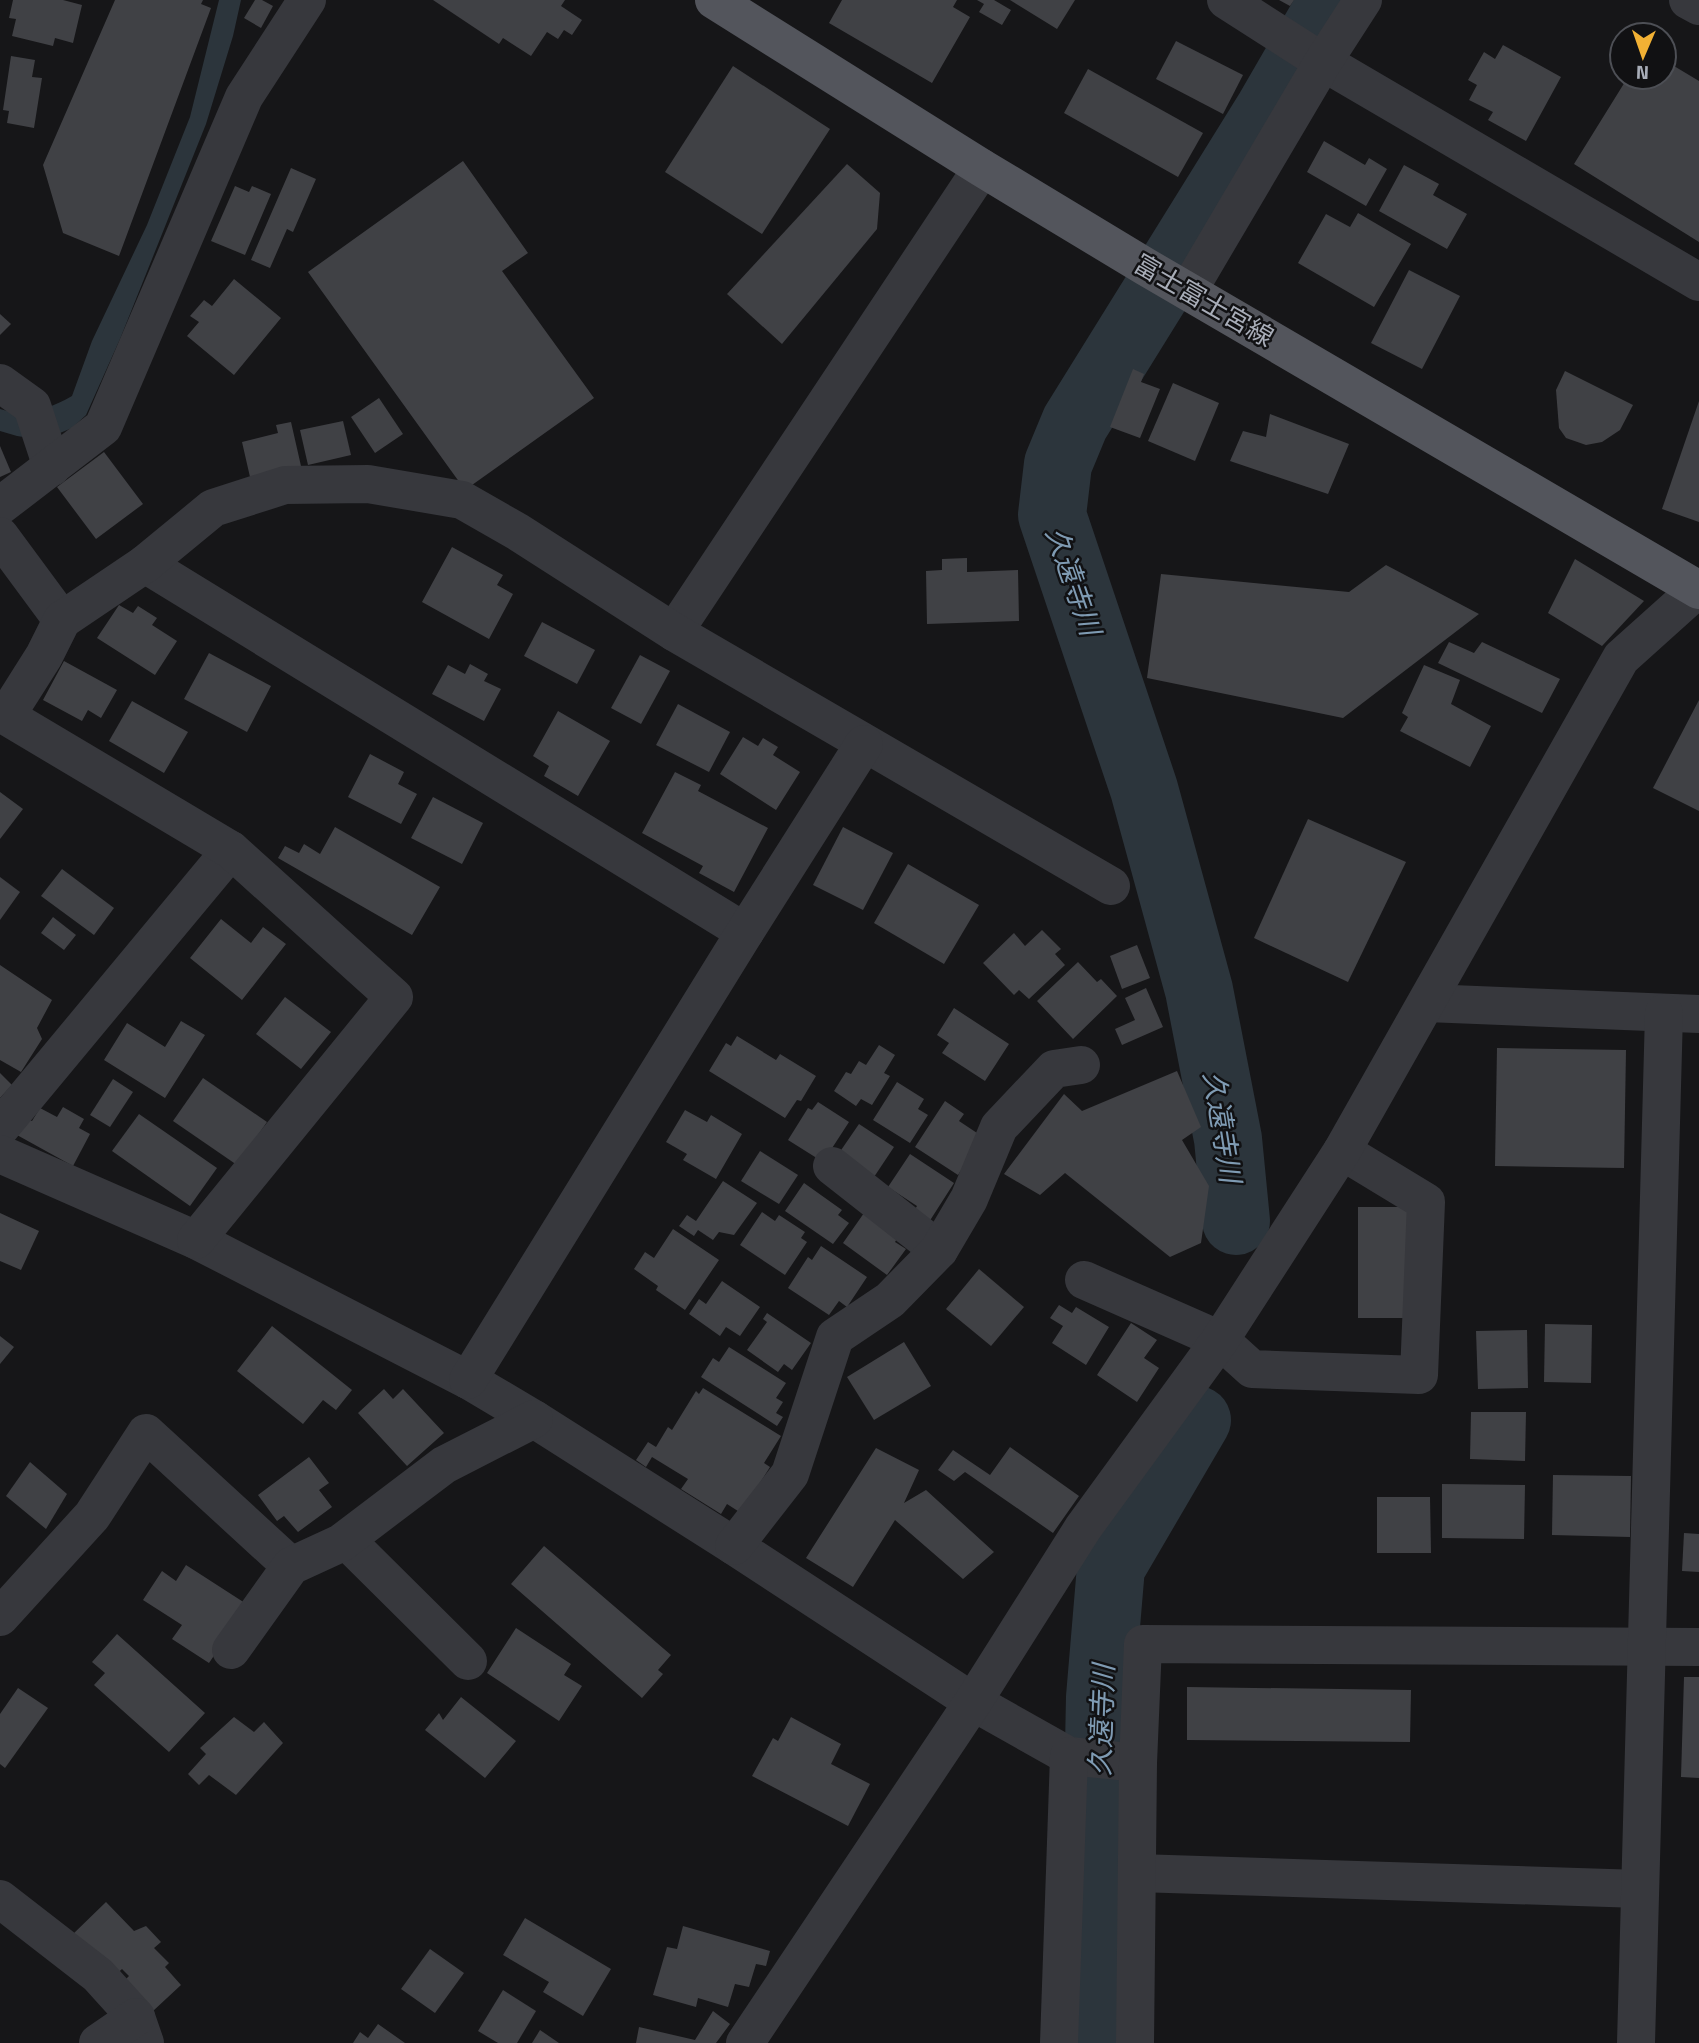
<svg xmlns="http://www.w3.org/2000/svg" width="1699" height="2043" viewBox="0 0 1699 2043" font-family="'Titillium Web','Noto Sans JP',sans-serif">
<rect width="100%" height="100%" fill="#161618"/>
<!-- water -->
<path fill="#2c353c" d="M 219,0 L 241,0 L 233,36 L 206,124 L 120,339 L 86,415 L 72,428 L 43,440 L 17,436 L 0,431 L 0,409 C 26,417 49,409 72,396 L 92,341 L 147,225 L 190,117 Z"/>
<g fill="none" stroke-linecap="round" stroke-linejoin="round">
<!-- river -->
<g stroke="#2c353c" stroke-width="68">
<polyline points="1236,1221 1228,1139 1199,990 1144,789 1052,515 1058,464 1075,423 1268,112 1333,0"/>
<polyline points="1093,2043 1100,1697 1111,1567 1197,1420"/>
</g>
</g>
<!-- building -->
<g fill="#404145">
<polygon points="13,0 63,0 82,5 73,43 55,38 53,46 12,36 16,19 9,18"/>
<polygon points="115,0 203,0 201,4 211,8 119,256 63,233 43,165"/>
<polygon points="255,0 262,0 273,6 261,28 244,18"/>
<polygon points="433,0 565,0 561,6 582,20 572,35 564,30 558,39 547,32 531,56 503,38 499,44"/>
<polygon points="842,0 957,0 953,7 970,17 932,83 829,23"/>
<polygon points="977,0 994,0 1011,10 1002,25 979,12 984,4"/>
<polygon points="1010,0 1075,0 1057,29"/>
<polygon points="1279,0 1294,0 1290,6"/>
<polygon points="1176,41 1243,75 1223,114 1156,79"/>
<polygon points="1503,45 1561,77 1526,141 1488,120 1493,112 1469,100 1477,85 1468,80 1484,52 1495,59"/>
<polygon points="11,56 35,60 32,77 42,78 34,128 7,123 9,111 3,110"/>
<polygon points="1664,60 1699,81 1699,242 1574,164 1628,77 1664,77"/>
<polygon points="733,66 830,129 762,234 665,172"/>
<polygon points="1088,69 1203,133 1178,177 1064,113"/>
<polygon points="1324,141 1365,165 1369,158 1387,169 1366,206 1307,172"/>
<polygon points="463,161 528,253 502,271 594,398 465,490 308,272"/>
<polygon points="847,164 880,193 877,229 782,344 727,294"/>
<polygon points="1404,165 1439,184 1433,195 1467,214 1447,249 1379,211"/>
<polygon points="291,168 316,179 293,232 287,229 270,268 251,260"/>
<polygon points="235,186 249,192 252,186 271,194 245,255 211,241"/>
<polygon points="1358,213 1411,244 1374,307 1298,263 1326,214 1350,227"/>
<polygon points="1409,270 1460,296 1422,369 1371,343"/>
<polygon points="234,279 281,318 234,375 187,336 199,322 190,316 204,300 212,306"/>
<polygon points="0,314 11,324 0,335"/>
<polygon points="1133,369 1144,374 1141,382 1160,389 1140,438 1110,427"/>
<polygon points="1565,371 1633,405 1620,430 1602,442 1586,445 1566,438 1559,428 1556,390"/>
<polygon points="1173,383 1219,403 1195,461 1148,441"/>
<polygon points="379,398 403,434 375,453 351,417"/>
<polygon points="1699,401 1699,522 1662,509"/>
<polygon points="1270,414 1349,444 1328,494 1230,461 1243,431 1266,437"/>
<polygon points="343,421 351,455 308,465 300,430"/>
<polygon points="291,422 301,466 250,477 242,442 278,433 276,425"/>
<polygon points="0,446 11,472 0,477"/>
<polygon points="104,452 143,504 96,539 57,487"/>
<polygon points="452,547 503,575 497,585 513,594 489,639 422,602"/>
<polygon points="967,558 967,572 1018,570 1019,621 927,624 926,571 942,570 942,559"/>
<polygon points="1575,559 1644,601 1602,646 1548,613"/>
<polygon points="1386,565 1479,614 1343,718 1147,678 1161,574 1349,592"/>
<polygon points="119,605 133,613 138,606 157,618 152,625 177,641 155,675 97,638"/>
<polygon points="542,622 595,650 577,684 524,656"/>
<polygon points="1449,642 1474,653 1482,642 1560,679 1542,713 1438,663"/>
<polygon points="209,653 271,686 247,732 184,699"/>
<polygon points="640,655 670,671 641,724 611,708"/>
<polygon points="64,661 117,690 101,718 88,710 82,721 43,700"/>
<polygon points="470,664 488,674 484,681 501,689 484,721 432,694 448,665 465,674"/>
<polygon points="1424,665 1460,680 1451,704 1491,726 1470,767 1400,731 1408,717 1402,713"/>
<polygon points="1699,700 1699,811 1653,788"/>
<polygon points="132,701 188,732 164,773 109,741"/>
<polygon points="678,704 730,732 709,772 656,745"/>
<polygon points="558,711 610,741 578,796 544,776 549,766 533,756"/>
<polygon points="743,737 758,746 763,738 778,747 773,755 800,772 776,810 720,774"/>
<polygon points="370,754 404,772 398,784 417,794 401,824 348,797"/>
<polygon points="675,772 701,785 698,791 768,828 734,892 699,873 703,866 642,833"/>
<polygon points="0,792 23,809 0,839"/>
<polygon points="433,797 483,823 462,864 411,838"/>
<polygon points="1308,819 1406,862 1348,982 1254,938"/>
<polygon points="335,827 440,887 412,935 278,858 285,846 299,853 304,844 320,854"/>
<polygon points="843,827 893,853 863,910 813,885"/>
<polygon points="908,864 979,905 944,964 874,923"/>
<polygon points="62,869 114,908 94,935 41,896"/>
<polygon points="0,877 20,892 0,920"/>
<polygon points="53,917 76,935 64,950 41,933"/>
<polygon points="221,919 251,943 263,927 286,944 242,1000 190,958"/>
<polygon points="1042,930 1061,949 1055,954 1065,965 1029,999 1019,990 1014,995 983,963 1014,933 1025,946"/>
<polygon points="1137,945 1150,978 1122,989 1110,956"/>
<polygon points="1078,962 1097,982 1101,979 1117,996 1073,1039 1037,1001"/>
<polygon points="0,965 52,1000 37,1028 42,1039 21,1072 0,1060"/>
<polygon points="1146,988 1163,1027 1122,1045 1115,1029 1135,1020 1125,998"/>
<polygon points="285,997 331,1032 301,1069 256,1034"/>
<polygon points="954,1008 1009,1044 985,1081 942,1053 949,1043 937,1035"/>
<polygon points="181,1021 205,1035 165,1098 104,1060 127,1023 165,1047"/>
<polygon points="737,1036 776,1060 780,1054 816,1076 801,1101 797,1100 785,1118 709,1071 726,1043 731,1046"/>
<polygon points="879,1045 895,1055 884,1073 890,1076 872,1105 861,1099 856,1106 834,1091 846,1072 851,1074 859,1061 866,1065"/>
<polygon points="1497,1048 1626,1050 1624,1168 1495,1166"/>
<polygon points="1177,1071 1201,1127 1182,1140 1209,1186 1201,1243 1170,1257 1065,1173 1040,1195 1004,1174 1064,1094 1082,1111"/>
<polygon points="0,1073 12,1085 0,1098"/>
<polygon points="203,1078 267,1122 237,1165 173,1121"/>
<polygon points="113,1079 133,1092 110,1127 90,1115"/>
<polygon points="897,1082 924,1099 918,1109 928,1115 910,1143 873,1120"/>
<polygon points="945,1101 964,1114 959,1121 983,1137 958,1175 915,1147"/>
<polygon points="818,1102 849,1122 823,1162 788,1140 808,1108 812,1110"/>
<polygon points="63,1107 84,1119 79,1128 90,1134 73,1166 17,1135 26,1119 32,1121 40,1108 57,1117"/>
<polygon points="685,1110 707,1122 711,1115 742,1134 716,1179 683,1160 687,1154 666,1142"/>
<polygon points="139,1114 217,1168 190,1206 112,1151"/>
<polygon points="859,1124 894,1147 872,1180 837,1156"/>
<polygon points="760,1151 798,1175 779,1204 741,1181"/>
<polygon points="910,1154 954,1183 929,1222 914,1211 917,1206 888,1187"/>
<polygon points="723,1181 757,1203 734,1235 719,1232 713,1240 698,1230 694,1236 679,1226 687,1215 696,1221"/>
<polygon points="804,1183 842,1210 838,1215 849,1223 833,1244 785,1211"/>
<polygon points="1358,1207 1410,1207 1411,1318 1358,1318"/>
<polygon points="762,1212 775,1221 779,1215 805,1232 801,1238 807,1242 785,1275 740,1245"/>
<polygon points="0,1213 39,1231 21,1270 0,1261"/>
<polygon points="864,1213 898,1237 895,1242 906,1249 887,1275 843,1243"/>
<polygon points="673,1229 719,1260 685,1310 656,1290 658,1286 634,1269 645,1252 654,1258"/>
<polygon points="821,1246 867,1277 847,1307 839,1301 829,1315 788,1288 808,1257 812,1260"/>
<polygon points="979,1269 1024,1307 991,1346 946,1309"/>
<polygon points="722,1281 760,1307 740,1336 726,1327 720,1336 689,1314 699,1299 706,1304"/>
<polygon points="1059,1305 1072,1313 1076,1307 1109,1327 1086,1365 1052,1343 1063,1326 1050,1318"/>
<polygon points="767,1313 811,1343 792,1370 784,1364 778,1372 747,1350 767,1322 763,1319"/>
<polygon points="1131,1323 1157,1340 1144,1358 1159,1368 1137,1402 1097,1375"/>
<polygon points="1545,1324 1592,1325 1591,1383 1544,1382"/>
<polygon points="272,1326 352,1390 336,1410 323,1400 303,1424 237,1371"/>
<polygon points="1527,1330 1528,1388 1478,1389 1476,1331"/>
<polygon points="0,1336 14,1347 0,1364"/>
<polygon points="904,1342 931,1386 874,1420 847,1377"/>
<polygon points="729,1347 786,1383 776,1398 783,1402 776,1413 783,1417 777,1426 701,1377 713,1358 719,1362"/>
<polygon points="703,1388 781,1436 764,1463 770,1467 741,1513 727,1504 721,1514 681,1489 688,1479 652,1457 646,1467 636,1460 648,1442 656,1447 668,1427 672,1430 696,1391 699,1394"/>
<polygon points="384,1389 393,1399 403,1389 444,1433 407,1466 358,1413"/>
<polygon points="1471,1412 1526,1412 1525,1461 1470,1459"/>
<polygon points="1010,1447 1079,1496 1053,1533 965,1472 954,1481 938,1470 953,1450 990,1475"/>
<polygon points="876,1448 919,1470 904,1503 926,1490 994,1552 963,1579 895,1520 853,1587 806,1558"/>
<polygon points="309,1457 329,1483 319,1490 332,1507 298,1532 284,1516 277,1521 258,1495"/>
<polygon points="30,1462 67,1494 46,1529 6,1496"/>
<polygon points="1553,1475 1631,1476 1630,1537 1552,1535"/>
<polygon points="1442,1484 1525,1485 1524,1539 1442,1538"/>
<polygon points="1377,1497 1430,1497 1431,1553 1377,1553"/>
<polygon points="1684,1533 1699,1534 1699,1572 1682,1571"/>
<polygon points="544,1546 671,1655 658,1670 663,1674 642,1698 511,1584"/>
<polygon points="186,1565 248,1605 209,1663 172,1639 182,1625 143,1600 162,1571 176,1581"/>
<polygon points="516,1628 571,1664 564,1675 582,1686 559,1721 487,1673"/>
<polygon points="117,1634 205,1713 169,1752 94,1685 105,1673 92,1662"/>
<polygon points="1684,1677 1699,1677 1699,1778 1681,1777"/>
<polygon points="1187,1687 1411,1690 1410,1742 1187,1740"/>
<polygon points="18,1688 48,1708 5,1768 0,1764 0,1714"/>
<polygon points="461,1697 516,1741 485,1778 425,1730 439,1713 443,1720"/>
<polygon points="234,1717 254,1732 264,1722 283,1743 236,1795 209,1775 199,1785 188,1774 206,1754 200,1748"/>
<polygon points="791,1717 841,1744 831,1764 870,1784 848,1826 752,1776 773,1738 778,1741"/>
<polygon points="106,1902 134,1931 146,1926 161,1942 154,1948 169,1963 165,1967 181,1985 153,2011 124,1981 129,1976 122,1969 111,1979 71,1936"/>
<polygon points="525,1918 611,1969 583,2016 543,1992 549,1982 503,1955"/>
<polygon points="683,1926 770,1951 766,1966 756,1964 749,1987 735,1984 728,2007 698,1998 696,2007 653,1995 667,1947 677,1949"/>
<polygon points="430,1949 464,1973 435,2013 401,1989"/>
<polygon points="503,1990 536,2011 517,2043 498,2043 478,2031"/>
<polygon points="713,2011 730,2024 716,2043 636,2043 639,2027 695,2040"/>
<polygon points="378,2024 405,2043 353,2043 360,2032 368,2038"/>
<polygon points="540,2030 559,2043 532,2043"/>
</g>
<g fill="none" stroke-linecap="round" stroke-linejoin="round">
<!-- minor -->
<g stroke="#37383d" stroke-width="38">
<polyline points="1226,0 1318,59 1699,282"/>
<polyline points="1688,0 1699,6"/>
<polyline points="1188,291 1323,62 1363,0"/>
<polyline points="0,383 32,406 52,467"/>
<polyline points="0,506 103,427 244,97 307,0"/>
<polyline points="0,536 62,620"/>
<polyline points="145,564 745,932"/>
<polyline points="674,632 982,168"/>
<polyline points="1427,1003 1699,1014"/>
<polyline points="0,1128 231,850"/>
<polyline points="0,1154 196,1240 468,1380 534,1419 734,1546 973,1702 1069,1756 1138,1763"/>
<polyline points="832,1166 939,1250"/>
<polyline points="196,1240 394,997 231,850 6,716 44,656 62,620 145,564 213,508 285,485 368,484 462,500 518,532 674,632 1111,886"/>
<polyline points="1084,1280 1220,1340 1252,1369 1419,1375 1426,1202 1342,1151"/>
<polyline points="468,1380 745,932 864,744"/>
<polyline points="346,1540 468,1661"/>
<polyline points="734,1546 790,1474 835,1337 890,1300 939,1250 969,1199 999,1127 1054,1069 1081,1065"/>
<polyline points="0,1617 92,1516 146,1433 291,1566"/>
<polyline points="231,1650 291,1566 341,1543 444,1465 534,1419"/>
<polyline points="1137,1873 1640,1889"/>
<polyline points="0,1899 98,1975 136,2017 145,2043"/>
<polyline points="98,2043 136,2017"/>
<polyline points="745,2043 973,1702 1083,1528 1220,1340 1342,1151 1621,658 1698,589"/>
<polyline points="1059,2043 1069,1756"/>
<polyline points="1135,2043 1138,1763 1143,1644 1699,1647"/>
<polyline points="1636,2043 1664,1013"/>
</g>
<!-- major -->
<polyline stroke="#53555c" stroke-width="38" points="714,0 982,168 1146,267 1699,590"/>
</g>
<g text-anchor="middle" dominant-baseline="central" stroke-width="5" stroke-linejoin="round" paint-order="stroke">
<!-- street labels -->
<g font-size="26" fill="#a8adb8" stroke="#111113">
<text transform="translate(1204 300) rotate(30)">富士富士宮線</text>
</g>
<!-- water labels -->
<g font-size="28" font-style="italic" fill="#7f9bb3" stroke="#111113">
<text transform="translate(1074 581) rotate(71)">久遠寺川</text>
<text transform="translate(1223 1127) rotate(81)">久遠寺川</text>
<text transform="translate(1101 1720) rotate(-88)">久遠寺川</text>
</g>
</g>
<!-- north arrow -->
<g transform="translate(1643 56) rotate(182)"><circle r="33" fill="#111113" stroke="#4d4f55" stroke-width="2"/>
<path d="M0-5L12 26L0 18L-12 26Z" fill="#f2b134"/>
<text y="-10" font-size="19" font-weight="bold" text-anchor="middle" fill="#a8adb8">N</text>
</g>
</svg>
